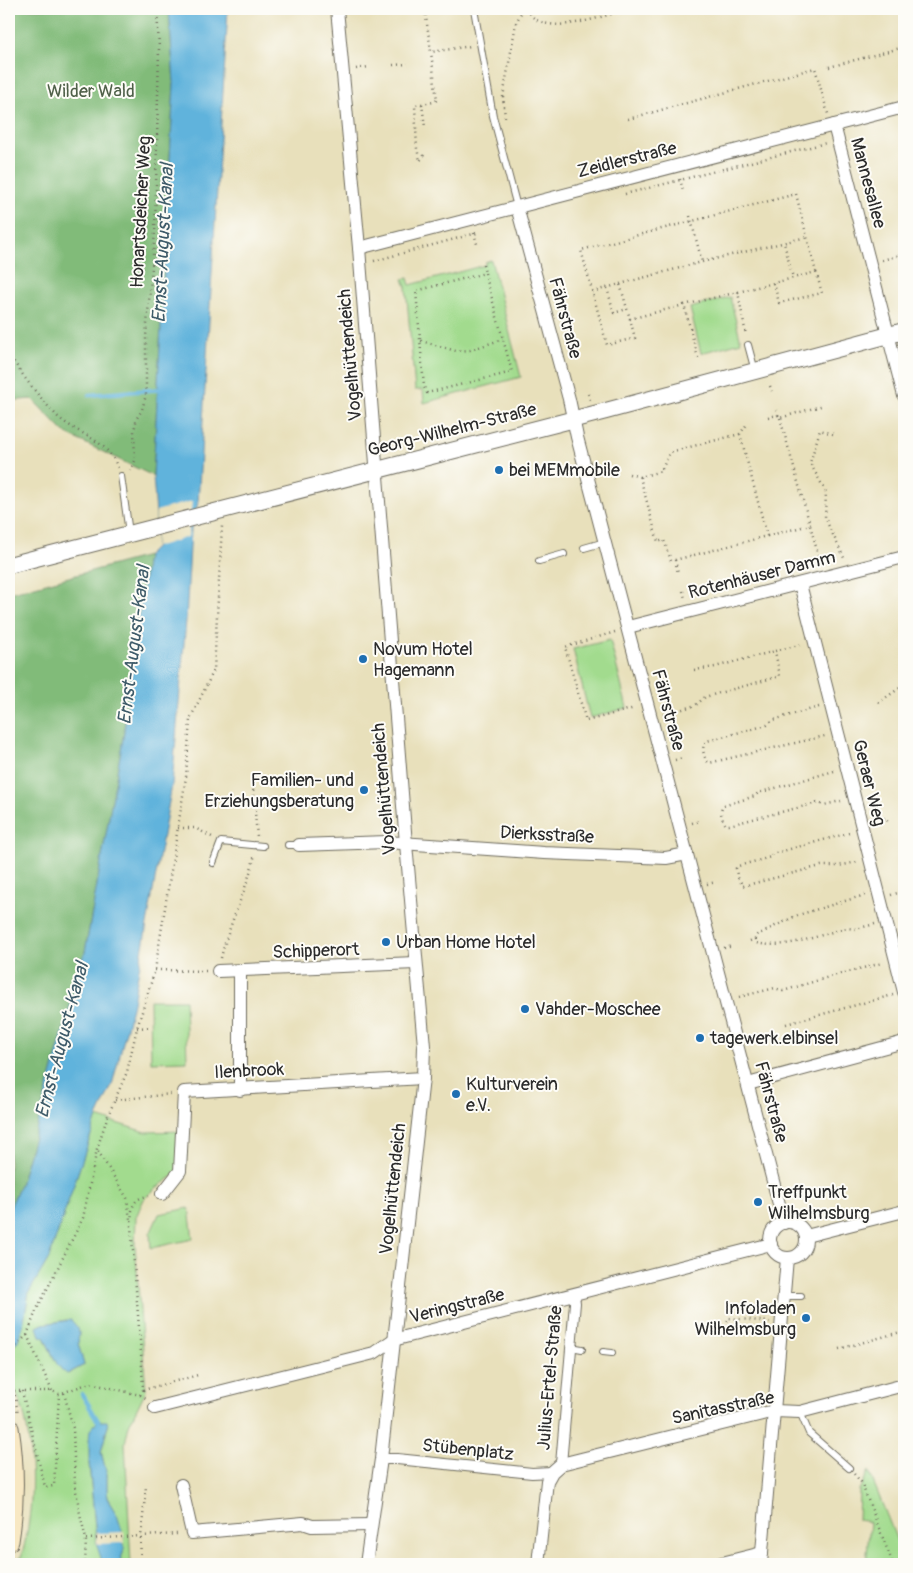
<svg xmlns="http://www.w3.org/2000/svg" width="913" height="1573" viewBox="0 0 913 1573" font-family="Pangolin,sans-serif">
<rect width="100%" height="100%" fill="#fdfcf7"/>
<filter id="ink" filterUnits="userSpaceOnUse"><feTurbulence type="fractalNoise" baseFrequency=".02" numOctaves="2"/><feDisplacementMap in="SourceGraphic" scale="10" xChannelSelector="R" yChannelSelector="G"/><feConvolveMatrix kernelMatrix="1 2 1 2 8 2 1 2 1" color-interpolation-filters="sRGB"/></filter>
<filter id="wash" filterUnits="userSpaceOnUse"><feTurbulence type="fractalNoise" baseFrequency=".0096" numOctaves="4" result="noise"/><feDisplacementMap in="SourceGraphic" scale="20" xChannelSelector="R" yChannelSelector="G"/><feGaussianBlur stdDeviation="1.12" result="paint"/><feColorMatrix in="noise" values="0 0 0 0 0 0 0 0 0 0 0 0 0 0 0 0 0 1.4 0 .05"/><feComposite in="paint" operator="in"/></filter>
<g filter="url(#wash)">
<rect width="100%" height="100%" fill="#e8e0bb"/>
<!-- green -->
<g fill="#a2db8e" stroke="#66835c" fill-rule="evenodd">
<polygon points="491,260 521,377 424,403 423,390 415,390 406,287 403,279 408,278 410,285 485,265 485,262"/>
<polygon points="730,297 741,342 701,353 690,308"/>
<polygon points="610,640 627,708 590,718 573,649"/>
<polygon points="150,1000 185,1000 187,1061 151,1062"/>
<path d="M 97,1117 L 145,1132 L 188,1131 L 185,1168 L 156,1188 L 144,1199 L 136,1217 L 135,1244 L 146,1390 L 129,1425 L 125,1443 L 131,1564 L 119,1564 L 124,1550 L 117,1515 L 109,1502 L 107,1492 L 107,1475 L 101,1452 L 108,1425 L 89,1463 L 96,1538 L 103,1564 L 19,1564 C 34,1519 35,1465 25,1418 C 21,1401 11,1384 9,1367 C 8,1360 9,1354 9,1347 L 18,1341 L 24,1320 L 29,1292 L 49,1258 ZM 67,1320 L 79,1333 L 78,1343 L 84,1365 L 68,1374 C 56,1366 50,1350 44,1337 L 40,1336 L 38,1327 L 43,1324 Z"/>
<polygon points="189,1208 193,1239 151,1248 150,1234 159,1214"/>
<polygon points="869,1471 904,1558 904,1564 866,1564 870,1522 858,1520 859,1490"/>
</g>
<!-- forest -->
<g fill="#81bb79" stroke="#567352">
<polygon points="9,9 169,9 174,83 153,476 66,434 32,399 9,401"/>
<polygon points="147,556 123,739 85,952 35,1134 21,1182 9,1210 9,593"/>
</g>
<!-- water -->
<g fill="#61b3dc" stroke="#466f84">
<polygon points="169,9 228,9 198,503 191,529 186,620 172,785 132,1008 112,1085 97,1117 49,1258 29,1292 24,1320 18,1341 9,1347 9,1210 21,1182 35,1134 85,952 123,739 147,556 156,547 156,514 153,476 174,83"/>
<polygon points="71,1320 78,1328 79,1333 78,1343 84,1365 67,1374 62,1370 57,1364 44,1337 40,1336 37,1327 43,1324"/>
<polygon points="98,1421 107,1421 108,1425 101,1452 107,1475 107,1492 109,1502 117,1515 124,1537 124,1550 119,1564 103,1564 97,1546 89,1463 89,1440 90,1430"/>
</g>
<!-- pier -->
<g fill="#e8e0bb">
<polygon points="192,501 188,537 156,547 156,511"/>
<polygon points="124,1532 125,1543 97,1544 96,1533"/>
</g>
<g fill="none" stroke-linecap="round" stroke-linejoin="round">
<!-- stream -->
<g stroke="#61b3dc" stroke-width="4.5">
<polyline points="89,395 162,389"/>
<polyline points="82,1394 98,1421"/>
</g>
</g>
</g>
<g filter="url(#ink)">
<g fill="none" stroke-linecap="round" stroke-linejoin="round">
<defs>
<g id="service">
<polyline points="474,9 493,116 517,207"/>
<polyline points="748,345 755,371"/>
<polyline points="121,476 129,533"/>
<polyline points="584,548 605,542"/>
<polyline points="539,561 564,554"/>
<polyline points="288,845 299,845"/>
<polyline points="213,863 221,842 263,846"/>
<polyline points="784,1296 801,1296"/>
<polyline points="571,1347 582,1349"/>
<polyline points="603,1352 612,1353"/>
<polyline points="800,1412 809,1433 849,1468"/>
</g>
<g id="pedestrian">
<polyline points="381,1459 397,1459 532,1473 552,1472"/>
<polyline points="561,1464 575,1303 574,1295"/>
</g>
<g id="minor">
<polyline points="337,9 359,248 406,844 424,1046 423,1078 381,1459 366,1564"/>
<polyline points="834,125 904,396"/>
<polyline points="517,207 569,399 577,437 784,1223"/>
<polyline points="359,248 904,107"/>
<polyline points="800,584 904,992"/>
<polyline points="628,627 904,557"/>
<polyline points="299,845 387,842 544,853 643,857 666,858 687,854"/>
<polyline points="218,971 416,963"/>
<polyline points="240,971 240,1090"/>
<polyline points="748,1084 904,1042"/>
<polyline points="162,1194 180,1171 184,1092 423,1078"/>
<circle cx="788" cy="1240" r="18"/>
<polyline points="806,1236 904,1211"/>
<polyline points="155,1408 374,1353 393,1340 771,1244"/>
<polyline points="181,1485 192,1533 303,1523 312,1526 371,1525"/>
<polyline points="538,1564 547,1481 552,1472 561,1464 774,1411 800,1412 904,1385"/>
<polyline points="718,1564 762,1553"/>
<polyline points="761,1564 787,1258"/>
</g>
<polyline id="tertiary" points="9,565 606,411 904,331"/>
<path id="secondary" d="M 9,1428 C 15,1466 15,1503 9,1541"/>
</defs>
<!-- service casing -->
<use href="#service" stroke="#6d6a5d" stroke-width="8"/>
<!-- pedestrian casing -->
<use href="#pedestrian" stroke="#6d6a5d" stroke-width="12"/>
<!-- minor casing -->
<use href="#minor" stroke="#6d6a5d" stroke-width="14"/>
<!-- tertiary casing -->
<use href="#tertiary" stroke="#6d6a5d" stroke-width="18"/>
<!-- secondary casing -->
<use href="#secondary" stroke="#6d6a5d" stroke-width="21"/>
<!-- path -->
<g stroke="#6d6a5d" stroke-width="2.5" stroke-dasharray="1 4" stroke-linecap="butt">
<path d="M 527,9 C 529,11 531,16 534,18 C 555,35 605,15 628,9"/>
<polyline points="425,10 431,52 471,46"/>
<polyline points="393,65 408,64"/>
<polyline points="829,67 904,47"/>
<polyline points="356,69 369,67"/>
<polyline points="422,104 425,127"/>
<polyline points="505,117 503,97 516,23 523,9"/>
<polyline points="628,119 815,68 828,114"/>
<polyline points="424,155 420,161 417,149 415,105 434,102 437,100 431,52"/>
<polyline points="680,179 683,191"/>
<polyline points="625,194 826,143"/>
<polyline points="690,216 702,262"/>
<polyline points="474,233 477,244"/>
<polyline points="882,260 904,254"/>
<polyline points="374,261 477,233"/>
<polyline points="483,265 485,273"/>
<polygon points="485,273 512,372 427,393 424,387 416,291"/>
<polyline points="774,283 779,303 822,293 816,272"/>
<polyline points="620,284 702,262 807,237"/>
<polyline points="607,288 614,313 627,309"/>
<polyline points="592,292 620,284 630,319"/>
<polyline points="738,292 793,278 784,243"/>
<polyline points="684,305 630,319 635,338 607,345 581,250 796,194 816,272 793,278"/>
<polyline points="421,341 456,351 470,350 503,339"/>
<path d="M 9,353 C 17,370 45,404 58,417 C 80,436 106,438 118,468"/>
<polyline points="698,358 684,305 738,292 746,335"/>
<polyline points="770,386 772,391"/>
<polyline points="588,394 590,400"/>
<polyline points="778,415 780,418 824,405"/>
<polyline points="768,417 778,415 777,410"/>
<polyline points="780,418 810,525"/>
<polyline points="740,434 670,452 661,471 640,477 658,542 664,540 671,561 767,536 740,434 747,424"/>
<polyline points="833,434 820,430 810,463 826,492 825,518 844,558"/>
<polyline points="130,471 135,461 134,430 137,418 142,410 146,395 146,336 155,232 159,48 157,9"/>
<polyline points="629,474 640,477"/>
<polyline points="767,536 810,525 821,565"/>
<polyline points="675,560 678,573"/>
<polyline points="683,591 685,599"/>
<polyline points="615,632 565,647 586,721 635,708"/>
<polyline points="694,670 715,667 775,651"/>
<polyline points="878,703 904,685"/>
<path d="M 819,707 L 773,720 L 767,725 L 707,741 L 704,744 C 702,750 704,759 709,763 L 825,736"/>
<polyline points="663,715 696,705 705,697 780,676 775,651 803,644"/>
<polyline points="675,760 683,758"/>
<path d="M 834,771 L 758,793 L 755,796 L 723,806 C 719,813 722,819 726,825 L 729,825 L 817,803 L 824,805 L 841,801"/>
<polyline points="252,775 257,837"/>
<polyline points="867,797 871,796 878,820 886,818 888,824"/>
<polyline points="692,823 700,821"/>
<polyline points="178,828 195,828 214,838"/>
<polyline points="849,833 772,854 771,857 738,866 736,868 737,876 743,886 821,866 838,866 857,862"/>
<polyline points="707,884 716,882"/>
<path d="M 865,895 L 798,915 L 757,935 L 755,939 L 756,943 C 787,950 817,935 847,928 L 856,929 L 875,924"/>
<polyline points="891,895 904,891"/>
<polyline points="750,941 755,939"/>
<polyline points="724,948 733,946"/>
<path d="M 221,958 C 229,923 247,890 255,854"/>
<polyline points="155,970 206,971"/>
<polyline points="739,997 775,988 783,991 829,977 882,963"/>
<polyline points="786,1024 893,995"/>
<polyline points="137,1028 151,1027"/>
<polyline points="115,1100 171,1094"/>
<polyline points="98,1151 127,1198 130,1219"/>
<polyline points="27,1335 52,1391"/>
<polyline points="722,1336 729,1318 770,1322"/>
<polyline points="839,1349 904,1331"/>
<polyline points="9,1353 27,1335 36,1311 83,1218 97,1149 107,1118 127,1072 137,1028 155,970 186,777 190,719 214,670 222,526"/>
<polyline points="9,1376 14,1391 18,1414"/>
<polyline points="143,1390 198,1375"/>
<polyline points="14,1391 52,1391 59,1394 90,1383 140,1395 148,1399"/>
<polyline points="22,1391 45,1487 54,1486 59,1394"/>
<polyline points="64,1393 73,1428 75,1485 80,1514 86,1539 85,1564"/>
<path d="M 140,1395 L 143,1390 L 142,1366 L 131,1226 C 132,1210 130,1198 149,1196"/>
<polyline points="854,1474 861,1482 893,1564"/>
<polyline points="86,1539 178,1534"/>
<polyline points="14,1564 17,1555"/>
<polyline points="140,1564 141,1537 146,1486"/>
</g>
<!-- service -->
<use href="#service" stroke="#fff" stroke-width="6"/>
<!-- pedestrian -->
<use href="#pedestrian" stroke="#fff" stroke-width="10"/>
<!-- minor -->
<use href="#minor" stroke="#fff" stroke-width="12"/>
<!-- tertiary -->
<use href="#tertiary" stroke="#fff" stroke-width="16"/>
<!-- secondary -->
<use href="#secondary" stroke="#f8e8c3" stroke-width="19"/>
</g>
</g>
<!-- markers -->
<g fill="#1f6fb2" stroke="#fdfcf7" stroke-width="2">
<circle cx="499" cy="470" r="5"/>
<circle cx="363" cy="659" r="5"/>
<circle cx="364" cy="790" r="5"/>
<circle cx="386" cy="942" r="5"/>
<circle cx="525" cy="1009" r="5"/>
<circle cx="700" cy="1038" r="5"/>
<circle cx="456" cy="1094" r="5"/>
<circle cx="758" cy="1202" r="5"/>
<circle cx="806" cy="1318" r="5"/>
</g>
<g text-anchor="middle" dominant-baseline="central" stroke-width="4" stroke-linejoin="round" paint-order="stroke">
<!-- park labels -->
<g font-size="18" fill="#4f6049" stroke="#fdfcf7">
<text x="91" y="91">Wilder Wald</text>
</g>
<!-- street labels -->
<g font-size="18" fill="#2b2b2b" stroke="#fdfcf7">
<text transform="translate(627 160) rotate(-14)">Zeidlerstraße</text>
<text transform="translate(868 183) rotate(75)">Mannesallee</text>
<text transform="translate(141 212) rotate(-87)">Honartsdeicher Weg</text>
<text transform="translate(565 318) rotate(75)">Fährstraße</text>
<text transform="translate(350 355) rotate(-95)">Vogelhüttendeich</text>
<text transform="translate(452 430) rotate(-14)">Georg-Wilhelm-Straße</text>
<text transform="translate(762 575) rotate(-14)">Rotenhäuser Damm</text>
<text transform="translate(668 710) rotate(75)">Fährstraße</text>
<text transform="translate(869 783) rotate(76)">Geraer Weg</text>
<text transform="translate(384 789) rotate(-95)">Vogelhüttendeich</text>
<text transform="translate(547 835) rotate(3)">Dierksstraße</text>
<text transform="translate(316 951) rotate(-2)">Schipperort</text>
<text transform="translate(249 1071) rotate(-3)">Ilenbrook</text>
<text transform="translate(771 1102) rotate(75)">Fährstraße</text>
<text transform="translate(393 1189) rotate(-84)">Vogelhüttendeich</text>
<text transform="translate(457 1306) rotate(-14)">Veringstraße</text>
<text transform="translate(550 1378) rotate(-85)">Julius-Ertel-Straße</text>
<text transform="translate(723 1408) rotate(-12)">Sanitasstraße</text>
<text transform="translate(468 1450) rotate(6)">Stübenplatz</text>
</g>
<!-- poi labels -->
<g font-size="18" fill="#2b2b2b" stroke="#fdfcf7" text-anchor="start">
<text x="509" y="470">bei MEMmobile</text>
<text x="373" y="649">Novum Hotel<tspan x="373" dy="21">Hagemann</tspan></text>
<text x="354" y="780" text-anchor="end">Familien- und<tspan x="354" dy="21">Erziehungsberatung</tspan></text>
<text x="396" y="942">Urban Home Hotel</text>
<text x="535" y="1009">Vahder-Moschee</text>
<text x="710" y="1038">tagewerk.elbinsel</text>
<text x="466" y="1084">Kulturverein<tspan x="466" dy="21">e.V.</tspan></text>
<text x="768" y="1192">Treffpunkt<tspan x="768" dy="21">Wilhelmsburg</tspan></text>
<text x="796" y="1308" text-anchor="end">Infoladen<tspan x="796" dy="21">Wilhelmsburg</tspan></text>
</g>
<!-- water labels -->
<g font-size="19" font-style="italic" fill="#3e5b69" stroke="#fdfcf7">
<text transform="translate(163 243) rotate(-87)">Ernst-August-Kanal</text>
<text transform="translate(134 645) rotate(-83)">Ernst-August-Kanal</text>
<text transform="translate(62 1040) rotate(-75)">Ernst-August-Kanal</text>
</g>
</g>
<!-- margin -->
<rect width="913" height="1573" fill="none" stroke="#fdfcf7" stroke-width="30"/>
</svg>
